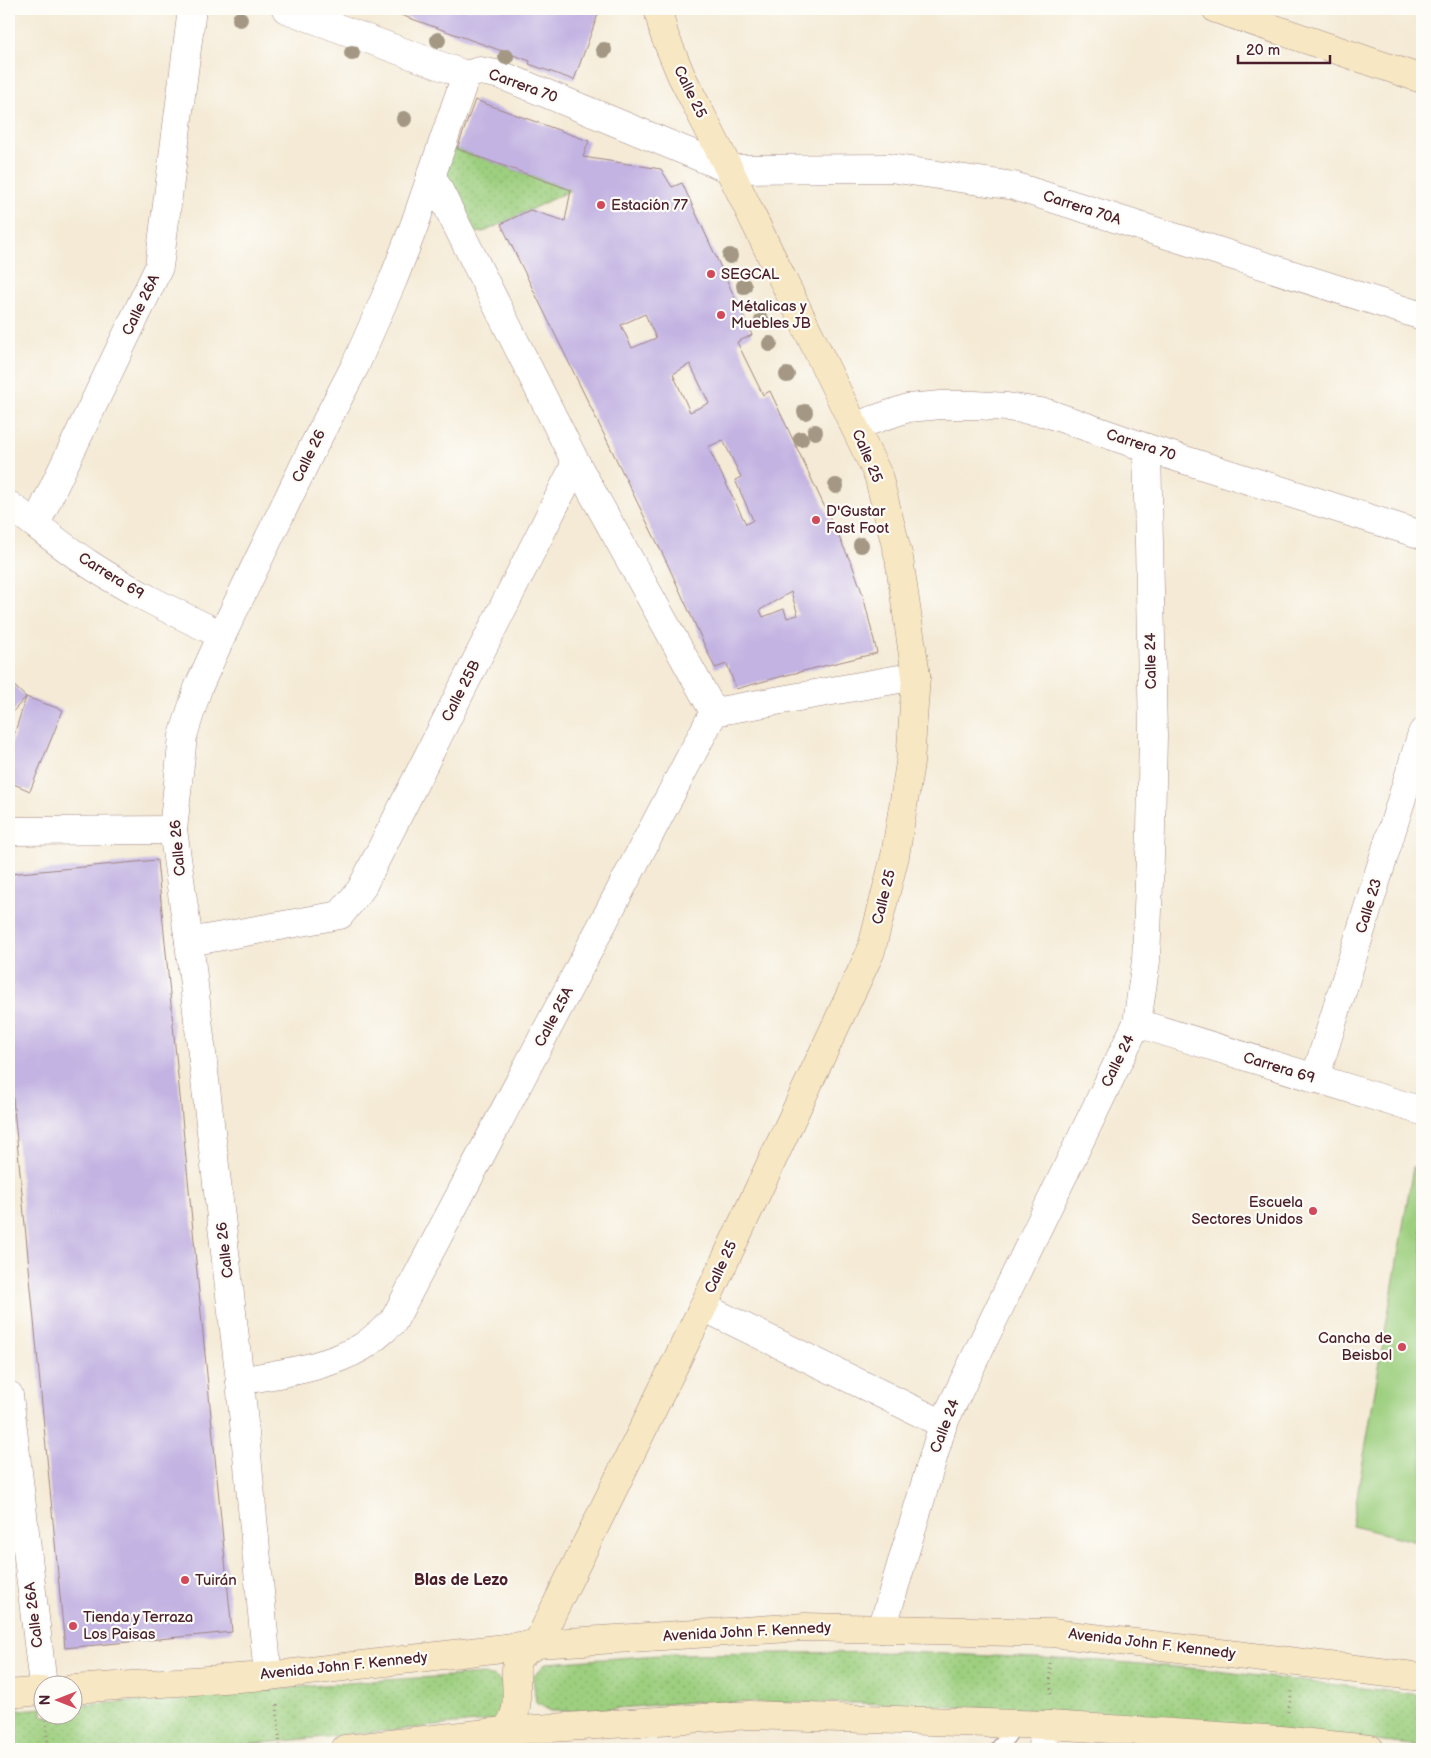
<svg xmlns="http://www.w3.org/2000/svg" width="1431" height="1758" viewBox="0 0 1431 1758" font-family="'Balsamiq Sans',sans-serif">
<defs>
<pattern id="grass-dots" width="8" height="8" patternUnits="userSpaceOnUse" patternTransform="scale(1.25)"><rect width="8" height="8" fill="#9dcf7f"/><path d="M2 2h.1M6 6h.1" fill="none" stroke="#89b16e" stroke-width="1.8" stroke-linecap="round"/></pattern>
</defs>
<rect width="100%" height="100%" fill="#fdfcf7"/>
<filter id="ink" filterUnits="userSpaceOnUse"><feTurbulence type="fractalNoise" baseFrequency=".02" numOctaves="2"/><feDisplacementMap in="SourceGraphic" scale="10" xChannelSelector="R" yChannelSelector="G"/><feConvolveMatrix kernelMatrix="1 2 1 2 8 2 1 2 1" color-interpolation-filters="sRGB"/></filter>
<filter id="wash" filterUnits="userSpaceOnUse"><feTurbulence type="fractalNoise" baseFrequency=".0096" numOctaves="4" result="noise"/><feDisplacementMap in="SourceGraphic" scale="20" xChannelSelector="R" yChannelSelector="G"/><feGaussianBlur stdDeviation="1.12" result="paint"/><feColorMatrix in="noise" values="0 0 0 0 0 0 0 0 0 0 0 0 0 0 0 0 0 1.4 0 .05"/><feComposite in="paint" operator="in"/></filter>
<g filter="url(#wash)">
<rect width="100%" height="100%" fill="#f4ead5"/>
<!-- grass -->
<g fill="url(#grass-dots)" stroke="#747755">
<polygon points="447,147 457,149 571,190 486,231 477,233 468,225 445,177"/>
<polygon points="904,1652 1104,1661 1200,1669 1422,1695 1422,1746 1211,1724 1029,1710 862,1703 693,1702 582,1711 551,1711 536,1703 533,1677 546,1663 673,1654"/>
<polygon points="483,1674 495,1677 504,1684 504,1710 496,1720 204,1749 9,1749 9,1711 42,1708 42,1716 72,1716 73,1706 384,1680"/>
</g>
<!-- pitch -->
<polygon fill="#9dcf7f" stroke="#747755" points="1413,1167 1422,1168 1422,1543 1352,1526"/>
<g id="blocks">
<!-- building -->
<g fill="#c3b3e2" fill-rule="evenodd">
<polygon points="384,9 600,9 574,80 529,64 530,61"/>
<path d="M 475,100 L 589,141 L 583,157 L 661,169 L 672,187 L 682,183 L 752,335 L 737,342 L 763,395 L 770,391 L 853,567 L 863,595 L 877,653 L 783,676 L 736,689 L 727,664 L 715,668 L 667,563 L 501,224 L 530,210 L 565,221 L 571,190 L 457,149 ZM 645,314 L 656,338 L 632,348 L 621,325 ZM 690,364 L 709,403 L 690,412 L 673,374 ZM 723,440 L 741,477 L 735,480 L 753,520 L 746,524 L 708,447 ZM 791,592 L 798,615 L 787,618 L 784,609 L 763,617 L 760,610 Z"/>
<polygon points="9,681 26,697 9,716"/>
<polygon points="26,697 63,710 30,791 9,782 9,751"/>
<polygon points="157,860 232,1632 65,1648 9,1056 9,874"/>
</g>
</g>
</g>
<g filter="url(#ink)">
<use href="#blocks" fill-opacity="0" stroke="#9f8480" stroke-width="1"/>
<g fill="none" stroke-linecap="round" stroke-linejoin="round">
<defs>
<polyline id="lane" points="998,1749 1017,1724"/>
<g id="street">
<polyline points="286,9 466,75 480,71 501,75 729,169 890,168 1014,186 1422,316"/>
<polyline points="431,174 576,463 714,712"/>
<polyline points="855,426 908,408 941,405 975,405 1007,407 1047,413 1147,448 1422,535"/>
<path d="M 9,505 C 36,524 61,546 89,564 C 131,592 176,613 222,635"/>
<polyline points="36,524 159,267 192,9"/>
<polyline points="714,712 916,676"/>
<polyline points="9,831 173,830"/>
<polyline points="189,942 340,915 361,889 576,463"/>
<polyline points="1137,1023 1422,1111"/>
<polyline points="1315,1079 1422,733"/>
<polyline points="703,1307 943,1424"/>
<path d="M 240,1381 C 281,1373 326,1368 362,1347 C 373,1340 383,1330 393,1322 L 714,712"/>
<polyline points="9,1395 43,1686"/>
<polyline points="882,1629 943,1424 1137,1023 1146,961 1151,830 1153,735 1147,448"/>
<polyline points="268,1676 240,1381 189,942 173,830 183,736 198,688 222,635 311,451 355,366 393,280 414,226 466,75"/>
<polyline points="1041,1749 1049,1725"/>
</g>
<g id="secondary">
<polyline points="1216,9 1422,79"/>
<polyline points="72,1689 268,1676 537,1644 805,1627 1052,1633 1422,1677"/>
<polyline points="9,1694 42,1691"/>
<path d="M 505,1731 C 519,1715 517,1699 516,1678 C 516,1672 515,1665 518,1659 C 522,1652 531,1648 537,1644 L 703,1307 L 871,951 L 895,856 L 910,763 L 916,676 L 899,558 L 878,475 L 729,169 L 681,75 L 664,34 L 658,9"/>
<polyline points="345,1749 505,1731 750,1715 1049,1725 1280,1740 1370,1749"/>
</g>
</defs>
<!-- lane casing -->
<use href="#lane" stroke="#9f8480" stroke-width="17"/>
<!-- street casing -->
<use href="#street" stroke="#9f8480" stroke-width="29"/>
<!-- secondary casing -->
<use href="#secondary" stroke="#9f8480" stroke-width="29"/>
<!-- path -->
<g stroke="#9f8480" stroke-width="3" stroke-dasharray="1 4" stroke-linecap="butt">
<polyline points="1050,1663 1051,1697"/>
<polyline points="277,1705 280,1749"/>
<polyline points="1288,1712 1292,1691"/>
<polyline points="46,1720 48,1749"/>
</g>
<!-- lane -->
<use href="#lane" stroke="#fff" stroke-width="15"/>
<!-- street -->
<use href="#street" stroke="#fff" stroke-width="28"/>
<!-- secondary -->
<use href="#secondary" stroke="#f7e8c3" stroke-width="28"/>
</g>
<!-- trees -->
<g fill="#a49885">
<circle cx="240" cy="19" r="8"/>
<circle cx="438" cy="40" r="8"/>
<circle cx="604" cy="50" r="8"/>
<circle cx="352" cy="53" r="8"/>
<circle cx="506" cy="57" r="8"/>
<circle cx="404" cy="119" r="8"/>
<circle cx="730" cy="256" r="8"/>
<circle cx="744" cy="286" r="8"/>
<circle cx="762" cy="321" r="8"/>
<circle cx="770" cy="344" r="8"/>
<circle cx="787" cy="375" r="8"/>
<circle cx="805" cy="412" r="8"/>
<circle cx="815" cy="432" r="8"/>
<circle cx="801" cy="439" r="8"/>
<circle cx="836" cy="486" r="8"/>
<circle cx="861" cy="545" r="8"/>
</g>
</g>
<!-- markers -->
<g fill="#d1495b" stroke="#fdfcf7" stroke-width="2">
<circle cx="601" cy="205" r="5"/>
<circle cx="711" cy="274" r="5"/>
<circle cx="721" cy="315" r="5"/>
<circle cx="816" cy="520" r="5"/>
<circle cx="1313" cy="1211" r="5"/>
<circle cx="1402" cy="1347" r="5"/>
<circle cx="185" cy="1580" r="5"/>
<circle cx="73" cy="1626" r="5"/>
</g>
<g text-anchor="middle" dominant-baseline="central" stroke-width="4.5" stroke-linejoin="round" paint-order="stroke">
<!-- street labels -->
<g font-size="15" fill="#4a1f2b" stroke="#fdfcf7">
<text transform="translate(523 86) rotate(20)">Carrera 70</text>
<text transform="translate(690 92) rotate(64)">Calle 25</text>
<text transform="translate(1082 208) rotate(18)">Carrera 70A</text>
<text transform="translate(141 305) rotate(-64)">Calle 26A</text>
<text transform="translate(1141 445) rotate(18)">Carrera 70</text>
<text transform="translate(309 456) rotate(-64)">Calle 26</text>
<text transform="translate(867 456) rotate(67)">Calle 25</text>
<text transform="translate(111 576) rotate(32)">Carrera 69</text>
<text transform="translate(1151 661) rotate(-91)">Calle 24</text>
<text transform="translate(461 691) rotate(-63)">Calle 25B</text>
<text transform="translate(178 848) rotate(-95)">Calle 26</text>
<text transform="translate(884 897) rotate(-76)">Calle 25</text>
<text transform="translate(1369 906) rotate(-73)">Calle 23</text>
<text transform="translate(554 1017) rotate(-62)">Calle 25A</text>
<text transform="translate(1118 1061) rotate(-64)">Calle 24</text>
<text transform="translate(1279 1068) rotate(17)">Carrera 69</text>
<text transform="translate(225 1250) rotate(-97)">Calle 26</text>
<text transform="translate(721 1267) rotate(-65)">Calle 25</text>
<text transform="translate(945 1426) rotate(-69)">Calle 24</text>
<text transform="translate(34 1615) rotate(-97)">Calle 26A</text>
<text transform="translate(747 1632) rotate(-3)">Avenida John F. Kennedy</text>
<text transform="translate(1152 1644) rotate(7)">Avenida John F. Kennedy</text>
<text transform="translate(344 1666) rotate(-6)">Avenida John F. Kennedy</text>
</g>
<!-- poi labels -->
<g font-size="15" fill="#4a1f2b" stroke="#fdfcf7" text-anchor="start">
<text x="611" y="205">Estación 77</text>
<text x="721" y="274">SEGCAL</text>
<text x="731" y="306">Métalicas y<tspan x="731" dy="17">Muebles JB</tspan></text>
<text x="826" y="511">D'Gustar<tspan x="826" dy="17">Fast Foot</tspan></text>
<text x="1303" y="1202" text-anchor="end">Escuela<tspan x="1303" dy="17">Sectores Unidos</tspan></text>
<text x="1392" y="1338" text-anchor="end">Cancha de<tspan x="1392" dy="17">Beisbol</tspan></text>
<text x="195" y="1580">Tuirán</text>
<text x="83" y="1617">Tienda y Terraza<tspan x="83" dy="17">Los Paisas</tspan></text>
</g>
<!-- neighbourhood labels -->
<g font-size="16" font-weight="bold" fill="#4a1f2b" stroke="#fdfcf7">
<text x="461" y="1580">Blas de Lezo</text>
</g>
</g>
<!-- margin -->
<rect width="1431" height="1758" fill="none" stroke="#fdfcf7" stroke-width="30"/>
<!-- north arrow -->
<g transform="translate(58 1700) rotate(270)"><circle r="24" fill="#fdfcf7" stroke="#b5a4a5"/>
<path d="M0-4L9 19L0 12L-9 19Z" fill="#d1495b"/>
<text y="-8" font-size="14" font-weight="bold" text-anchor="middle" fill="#4a1f2b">N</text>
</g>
<!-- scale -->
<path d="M1238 55v8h92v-8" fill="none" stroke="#4a1f2b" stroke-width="2.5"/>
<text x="1246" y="55" font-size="15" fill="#4a1f2b" stroke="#fdfcf7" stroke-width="4" paint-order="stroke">20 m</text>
</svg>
